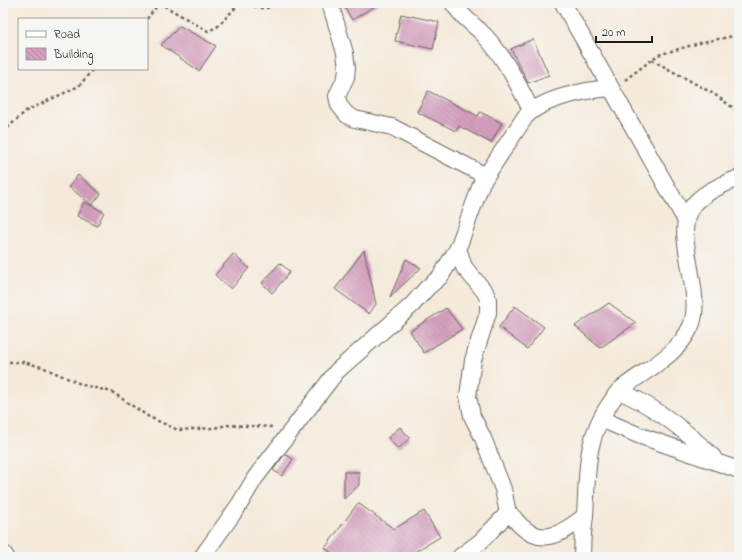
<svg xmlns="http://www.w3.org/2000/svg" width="742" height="560" viewBox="0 0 742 560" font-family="'Indie Flower',sans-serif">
<defs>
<pattern id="building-back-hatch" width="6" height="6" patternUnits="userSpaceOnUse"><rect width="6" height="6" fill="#d49fbe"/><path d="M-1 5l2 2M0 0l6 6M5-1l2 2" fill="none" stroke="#b588a3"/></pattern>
</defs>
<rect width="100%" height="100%" fill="#f6f6f2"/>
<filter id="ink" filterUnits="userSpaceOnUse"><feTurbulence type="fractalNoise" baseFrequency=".025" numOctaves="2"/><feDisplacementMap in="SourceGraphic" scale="8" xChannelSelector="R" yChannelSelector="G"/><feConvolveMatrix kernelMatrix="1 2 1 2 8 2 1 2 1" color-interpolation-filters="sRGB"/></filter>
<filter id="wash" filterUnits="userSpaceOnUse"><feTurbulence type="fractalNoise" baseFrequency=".012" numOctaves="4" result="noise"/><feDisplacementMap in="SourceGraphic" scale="16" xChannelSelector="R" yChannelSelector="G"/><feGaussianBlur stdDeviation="0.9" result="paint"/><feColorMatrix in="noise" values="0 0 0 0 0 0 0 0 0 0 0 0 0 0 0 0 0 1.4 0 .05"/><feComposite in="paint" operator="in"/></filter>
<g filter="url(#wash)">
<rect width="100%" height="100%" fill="#f5eada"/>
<g id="blocks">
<!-- building -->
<g fill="url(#building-back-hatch)">
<polygon points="342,3 380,3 352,20"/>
<polygon points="401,14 439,22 433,49 395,41"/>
<polygon points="180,26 216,46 199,71 161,45"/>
<polygon points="533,39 549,75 528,83 511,49"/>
<polygon points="428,91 478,116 480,112 502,123 491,143 459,126 456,131 417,112"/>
<polygon points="78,175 101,194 92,205 69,187"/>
<polygon points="84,202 104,212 97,226 77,216"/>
<polygon points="364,250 376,304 369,314 335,289"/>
<polygon points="233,254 249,268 231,289 215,275"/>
<polygon points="406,259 421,268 390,297"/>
<polygon points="280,263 290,272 272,293 262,283"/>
<polygon points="609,303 636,323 600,348 575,326"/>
<polygon points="515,306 544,327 527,349 499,327"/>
<polygon points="446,308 462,329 424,353 410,331"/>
<polygon points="400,427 410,438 398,449 388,438"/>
<polygon points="285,454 293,459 282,476 273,470"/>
<polygon points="344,472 359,472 359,485 344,499"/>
<polygon points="358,503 394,529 424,511 440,537 413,553 410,557 337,557 325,548"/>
</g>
</g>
</g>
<g filter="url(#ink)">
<use href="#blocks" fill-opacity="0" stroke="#68645e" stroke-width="1"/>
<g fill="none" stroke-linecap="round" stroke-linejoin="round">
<defs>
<g id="street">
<polyline points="330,3 345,53 347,68 346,77 337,96 339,105 347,115 355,119 392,127 486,176"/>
<path d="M 453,3 C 461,17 475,25 485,36 C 505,58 518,84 531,110"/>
<polyline points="563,3 685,219"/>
<path d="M 458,248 L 464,267 L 485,292 L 488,299 L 488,313 L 473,360 L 468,396 L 472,416 L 483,438 L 503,489 L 508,513 C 513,515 516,522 521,526 C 544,548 565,531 585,516"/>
<path d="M 619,391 C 655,406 685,430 713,457"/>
<polyline points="601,419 638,435 739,470"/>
<polyline points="3,553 6,557"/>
<path d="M 202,557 L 239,505 L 255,478 L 337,371 L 412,305 L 427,288 L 440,277 L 458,248 L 482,182 L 525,117 C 543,98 585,90 611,88"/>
<polyline points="460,557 480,542 508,513"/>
<path d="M 582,557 C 582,543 583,529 585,515 C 588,473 584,439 611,402 C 614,398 616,393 620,390 C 644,370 677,357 691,326 C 696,314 695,300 693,287 C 684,226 669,204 739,178"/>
</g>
</defs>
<!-- street casing -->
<use href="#street" stroke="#68645e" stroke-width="18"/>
<!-- path -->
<g stroke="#68645e" stroke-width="2.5" stroke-dasharray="3 3" stroke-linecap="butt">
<path d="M 159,3 L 208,31 L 217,27 L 240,3 C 252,4 266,14 276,3"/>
<polyline points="147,19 159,3"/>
<polyline points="652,60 714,94 739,112"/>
<polyline points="625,80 658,55 703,42 739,35"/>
<polyline points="3,132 26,111 79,86 93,69"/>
<polyline points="3,362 23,362 42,367 83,385 112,392 149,417 178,430 214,428 227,425 272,427"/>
</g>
<!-- street -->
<use href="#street" stroke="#fff" stroke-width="16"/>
</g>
</g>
<!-- margin -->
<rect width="742" height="560" fill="none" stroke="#f6f6f2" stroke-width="16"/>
<!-- legend -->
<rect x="18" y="18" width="130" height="52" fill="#f6f6f2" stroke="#9f9f9c"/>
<rect x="26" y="31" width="20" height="6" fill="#ffffff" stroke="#9f9f9c"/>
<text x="54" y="38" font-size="12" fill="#1c1c1c">Road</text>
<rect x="26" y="48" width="20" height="12" fill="url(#building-back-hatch)" stroke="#9f9f9c"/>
<text x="54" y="58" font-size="12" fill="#1c1c1c">Building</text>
<!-- scale -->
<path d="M596 36v6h56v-6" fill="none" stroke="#1c1c1c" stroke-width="2"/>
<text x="602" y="36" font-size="12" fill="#1c1c1c" stroke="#f6f6f2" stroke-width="3" paint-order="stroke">20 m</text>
</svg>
